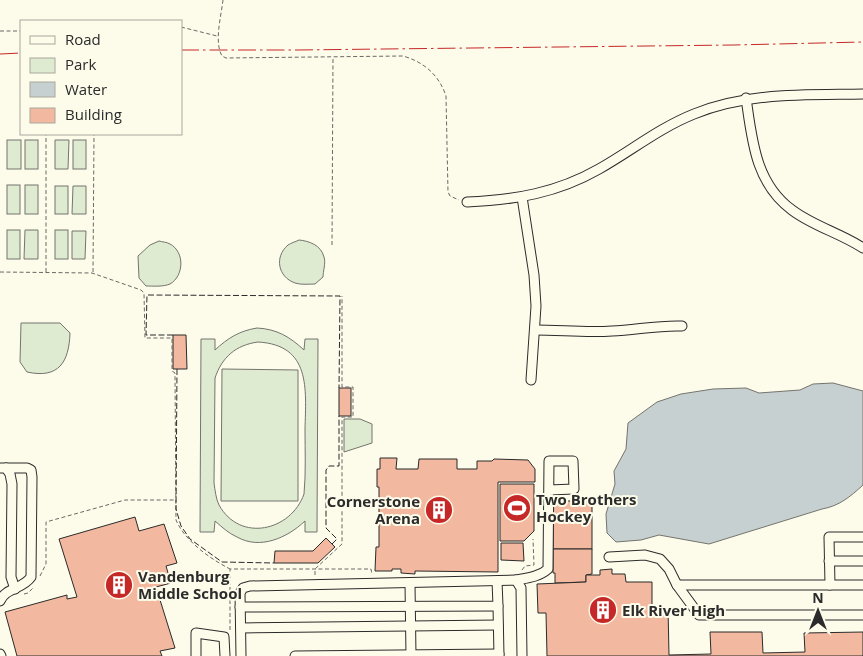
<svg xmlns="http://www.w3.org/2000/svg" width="863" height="656" viewBox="0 0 863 656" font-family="'Open Sans',sans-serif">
<rect width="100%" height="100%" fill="#fdfbea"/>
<!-- green -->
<g fill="#deebd1" stroke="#74746e" fill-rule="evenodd">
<rect x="7" y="140" width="14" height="29"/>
<rect x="25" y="140" width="13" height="29"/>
<polygon points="55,140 69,140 68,169 55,169"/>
<rect x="73" y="140" width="13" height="29"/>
<rect x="7" y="185" width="13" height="29"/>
<rect x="25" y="185" width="13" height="29"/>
<rect x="55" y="186" width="13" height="28"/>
<polygon points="73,186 86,186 86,214 72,214"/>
<rect x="7" y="230" width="13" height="29"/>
<polygon points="25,230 38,230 38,259 24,259"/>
<rect x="55" y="230" width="13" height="29"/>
<polygon points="72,231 86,231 85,259 72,259"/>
<path d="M 299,240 C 309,241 321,245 324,257 C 326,262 323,272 323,277 L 315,284 C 309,284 301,285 295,283 C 278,277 274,257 288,245 C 291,243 295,242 299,240 Z"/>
<path d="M 159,241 C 162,242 167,242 170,244 C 185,252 184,276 170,284 C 163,287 153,286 146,286 L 139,278 L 138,256 L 150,245 Z"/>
<path d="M 21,323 L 60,323 L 70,333 C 69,362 59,379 27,372 L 20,362 Z"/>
<path d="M 257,328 C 277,329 290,337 304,350 L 305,339 L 318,339 L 317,532 L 305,532 L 305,521 C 287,538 260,550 237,537 C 228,533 222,527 215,521 L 214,532 L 200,532 L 201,339 L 215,339 L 215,350 C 228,338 239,331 257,328 ZM 258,342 C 311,345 306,389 305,429 C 305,451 306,473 304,494 C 291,531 240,543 219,505 C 216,499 215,490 214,483 L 215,378 C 222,357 236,345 258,342 Z"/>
<polygon points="222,369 298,370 298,501 221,501"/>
<polygon points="360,419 372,424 372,443 344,452 344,419"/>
</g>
<!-- water -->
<path fill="#c7d0d0" stroke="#74746e" d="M 833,383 L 863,391 L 863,485 C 850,497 839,506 822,509 L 709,544 L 659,535 L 641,540 L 616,542 L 607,533 L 606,514 L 615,484 L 614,471 L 626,449 L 628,423 L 657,402 L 681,394 L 713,389 L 746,388 L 759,393 L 800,390 L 813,384 Z"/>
<!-- building -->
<g fill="#f2b8a0" stroke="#2b2b2b">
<polygon points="173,335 186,335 187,369 173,369"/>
<rect x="339" y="388" width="12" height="28"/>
<polygon points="380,458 397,458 396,469 418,469 419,459 457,459 457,469 477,469 477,461 492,461 494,459 528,460 535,469 535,482 498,482 498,572 415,571 415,574 401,573 401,569 392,569 392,571 375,571 376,547 379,547 379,487 377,487 377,469 380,469"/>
<polygon points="500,484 534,484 534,531 524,541 500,541"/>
<rect x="553" y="501" width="39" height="48"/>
<polygon points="135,517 139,531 164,524 177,563 166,566 171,583 156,587 175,648 160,651 162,656 17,656 5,612 67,595 67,599 77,597 59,539"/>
<polygon points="326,538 335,547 318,563 274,563 275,551 313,551"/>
<polygon points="501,543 523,543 524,561 501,560"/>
<polygon points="553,549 592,549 592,574 586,575 586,582 555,583 555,573 553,573"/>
<polygon points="612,569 612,574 625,574 626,582 652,582 652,608 668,608 669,655 711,654 710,632 762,632 763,653 805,652 804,633 863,632 863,656 547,656 546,613 538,613 537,584 586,582 586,575 600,575 600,570"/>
</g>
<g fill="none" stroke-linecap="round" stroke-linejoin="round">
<defs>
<g id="minor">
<path d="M 746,98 C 752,139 755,183 792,210 C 813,226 840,233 863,248"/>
<polyline points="522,197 534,275 536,306 531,380"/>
<path d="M 467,202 C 515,200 557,193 599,169 C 631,151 659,128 694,114 C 748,92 805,95 863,94"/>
<path d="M 535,330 C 561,330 587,333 612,331 C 636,330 658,325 682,326"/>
<path d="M 0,468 L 27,468 L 31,470 L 32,477 L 31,577 C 23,589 5,588 0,601"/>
<polyline points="6,468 10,474 12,484 11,577 15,589"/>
<polyline points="609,557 645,555 660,559 669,569 677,585 699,615 863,615"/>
<polyline points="829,561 863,561"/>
<path d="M 516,580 C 527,578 539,577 548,569 L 549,461 L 573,461 L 574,489 L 549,490"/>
<polyline points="410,583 411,656"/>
<polyline points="677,585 863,585"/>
<polyline points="830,585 829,537 863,537"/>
<polyline points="498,606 499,656"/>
<polyline points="240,607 498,606 497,581"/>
<polyline points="241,628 498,625"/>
<polyline points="0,654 1,656"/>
<polyline points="196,656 196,633 224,637 225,656"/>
<polyline points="241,656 240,593 243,588 250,586 516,580 521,588 522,656"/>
<polyline points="295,656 499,654"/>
</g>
</defs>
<!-- minor casing -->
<use href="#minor" stroke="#2b2b2b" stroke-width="11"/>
<!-- path -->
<g stroke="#6a6964" stroke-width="1" stroke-dasharray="4 2.5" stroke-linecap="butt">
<path d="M 223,0 C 221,17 214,42 222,56 L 226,58 L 403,56 C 424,62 439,75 446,96 L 448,192 L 450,196 L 459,200"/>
<polyline points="181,27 217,36"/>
<polyline points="0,31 21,31"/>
<polyline points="332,245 333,57"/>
<path d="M 0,272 L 92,273 L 141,290 L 144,293 L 145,338 L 172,338 L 172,371 L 175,373 L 176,520 C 185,541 209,558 230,569"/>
<polyline points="46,272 46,134"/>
<polyline points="93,272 94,134"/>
<polyline points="522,570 525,566 534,565 533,539"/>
<polyline points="315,575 315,569 342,544 342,417 353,417 353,387 342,387 342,296"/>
<polyline points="40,576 46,564 46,522 125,500 174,500"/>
<polyline points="24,594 28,593 33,588"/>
<polyline points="230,630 230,569 371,569 372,575"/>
</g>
<!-- minor -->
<use href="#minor" stroke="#fdfbea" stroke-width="9"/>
<!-- fence -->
<g stroke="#2b2b2b" stroke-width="1" stroke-dasharray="6 2.5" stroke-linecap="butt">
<polyline points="173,335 146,335 147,295 340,296 339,388"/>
<polyline points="177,369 176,509 181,526 190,539 222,562 274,563"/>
<polyline points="332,544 337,539 326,528 326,470 329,466 339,466 339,416"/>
</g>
<!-- power -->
<g stroke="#c62828" stroke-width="1" stroke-dasharray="18 4 2.5 4" stroke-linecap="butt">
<polyline points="181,50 297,50 734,45 863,42"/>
<polyline points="0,54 21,53"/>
</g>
</g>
<!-- icons -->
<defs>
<symbol id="stadium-disc" viewBox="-11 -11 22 22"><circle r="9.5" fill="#c62828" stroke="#fdfbea"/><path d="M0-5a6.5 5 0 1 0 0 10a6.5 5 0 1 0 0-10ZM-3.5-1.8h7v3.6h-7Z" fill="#fff"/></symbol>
<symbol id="building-disc" viewBox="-11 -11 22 22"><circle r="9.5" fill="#c62828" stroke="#fdfbea"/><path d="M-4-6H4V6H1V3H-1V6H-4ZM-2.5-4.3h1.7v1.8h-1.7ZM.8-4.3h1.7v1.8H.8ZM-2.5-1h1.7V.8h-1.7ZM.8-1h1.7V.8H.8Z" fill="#fff"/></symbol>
</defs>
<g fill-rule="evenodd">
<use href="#stadium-disc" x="501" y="492" width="32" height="32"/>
<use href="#building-disc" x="423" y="494" width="32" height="32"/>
<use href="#building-disc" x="103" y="569" width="32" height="32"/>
<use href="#building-disc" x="587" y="594" width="32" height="32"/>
</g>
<g text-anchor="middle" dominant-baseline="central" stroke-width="4" stroke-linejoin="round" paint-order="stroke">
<!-- poi labels -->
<g font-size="15" font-weight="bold" fill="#2b2b2b" stroke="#fdfbea" text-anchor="start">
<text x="536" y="499">Two Brothers<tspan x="536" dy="17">Hockey</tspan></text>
<text x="420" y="501" text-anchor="end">Cornerstone<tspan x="420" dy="17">Arena</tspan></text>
<text x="138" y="576">Vandenburg<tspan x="138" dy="17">Middle School</tspan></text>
<text x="622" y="610">Elk River High</text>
</g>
</g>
<!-- legend -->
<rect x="20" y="20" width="162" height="115" fill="#fdfbea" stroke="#a9a89e"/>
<rect x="30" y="36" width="25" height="8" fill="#fdfbea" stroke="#a9a89e"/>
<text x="65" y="45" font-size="15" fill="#2b2b2b">Road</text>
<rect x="30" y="58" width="25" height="15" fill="#deebd1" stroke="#a9a89e"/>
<text x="65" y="70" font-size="15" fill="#2b2b2b">Park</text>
<rect x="30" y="82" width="25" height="15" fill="#c7d0d0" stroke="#a9a89e"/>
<text x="65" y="95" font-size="15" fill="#2b2b2b">Water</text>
<rect x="30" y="108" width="25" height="15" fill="#f2b8a0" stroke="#a9a89e"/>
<text x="65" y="120" font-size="15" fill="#2b2b2b">Building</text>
<!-- north arrow -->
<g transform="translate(818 611)" stroke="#fdfbea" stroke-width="4" paint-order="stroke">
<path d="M0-4L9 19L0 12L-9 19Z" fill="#2b2b2b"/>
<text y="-8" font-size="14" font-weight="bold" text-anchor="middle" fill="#2b2b2b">N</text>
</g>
</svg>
